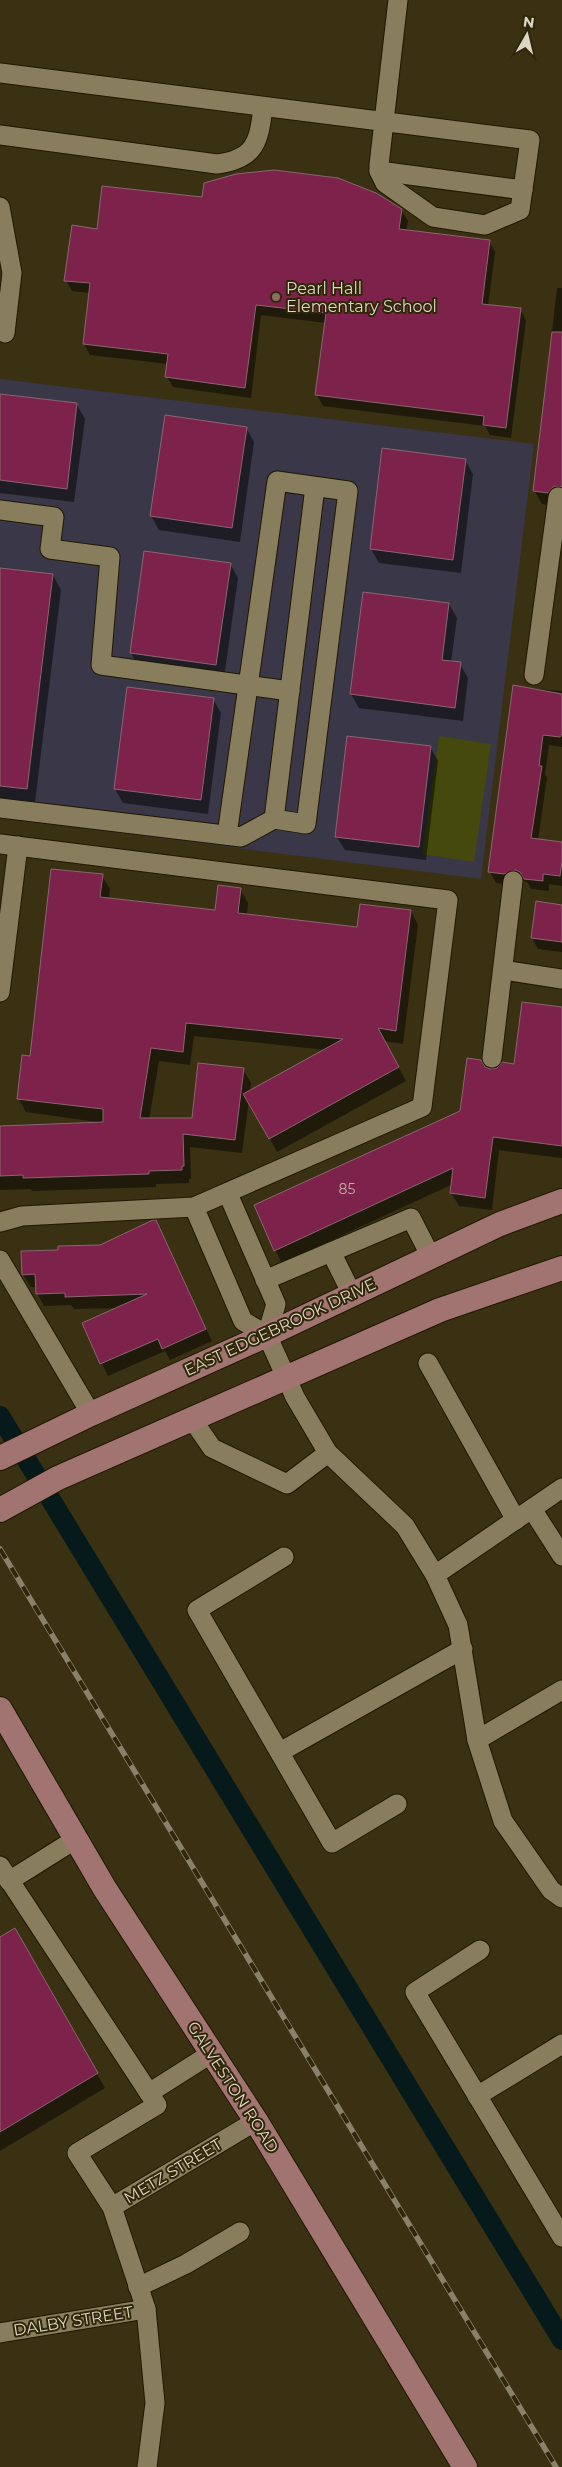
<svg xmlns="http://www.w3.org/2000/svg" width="562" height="2467" viewBox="0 0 562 2467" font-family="Montserrat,sans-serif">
<rect width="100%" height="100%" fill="#3a3113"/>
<!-- industrial -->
<polygon fill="#393748" points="0,379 534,444 481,879 0,818"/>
<!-- green -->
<polygon fill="#45490d" points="439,736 491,744 474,862 422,854"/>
<!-- shadow -->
<g fill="#0007" fill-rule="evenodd">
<polygon points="203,199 401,210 408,221 406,231 489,241 495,252 488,306 520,309 526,320 511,438 490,435 485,426 323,406 317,395 326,323 261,315 251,398 173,387 167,377 168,364 90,355 84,344 90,293 72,291 66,280 98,230"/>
<polygon points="557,288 562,288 562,500 556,506 542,504 534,490"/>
<polygon points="0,395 77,405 85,419 74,502 0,493"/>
<polygon points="166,416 246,428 254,442 240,542 159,530 151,516"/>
<polygon points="465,460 473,474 461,573 379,563 371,549"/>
<polygon points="230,564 238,578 224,678 139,667 131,653"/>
<polygon points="0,569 53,575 61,590 35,802 0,798"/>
<polygon points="449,604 457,618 451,662 460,664 468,678 463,721 359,708 351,694"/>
<polygon points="514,687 562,691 562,747 549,745 545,774 547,778 538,840 562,843 562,886 549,884 549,891 531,889 528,883 522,880 511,885 496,883 490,872"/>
<polygon points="213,699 221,713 208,814 123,803 115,789"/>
<polygon points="430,747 438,761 426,860 345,850 336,836"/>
<path d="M 102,876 L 110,889 L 109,899 L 216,911 L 240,889 L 248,903 L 247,915 L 358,928 L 411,911 L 418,925 L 403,1044 L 384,1041 L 406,1081 L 277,1152 L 249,1100 L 242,1153 L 190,1147 L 191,1179 L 189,1179 L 189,1183 L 156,1184 L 156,1187 L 32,1191 L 31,1189 L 0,1190 L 0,1127 L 104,1123 L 26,1112 L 18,1098 L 31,1057 ZM 194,1036 L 326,1050 L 250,1092 L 251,1083 L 243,1069 L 193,1119 L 149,1120 L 159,1061 L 190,1065 Z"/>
<polygon points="562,906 562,952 538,949 532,938"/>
<polygon points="562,1008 562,1158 499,1150 492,1210 459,1206 451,1193 453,1184 282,1263 275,1250 461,1112 484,1068 490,1070 515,1065"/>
<polygon points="156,1222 212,1341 170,1360 165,1351 108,1376 83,1324 119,1308 74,1309 71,1305 44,1306 37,1293 37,1287 31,1287 23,1275 59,1251 100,1246"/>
<polygon points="14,1930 105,2088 0,2151 0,1938"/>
</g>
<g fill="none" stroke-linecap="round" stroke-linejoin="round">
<!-- canal -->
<polyline stroke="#061a1b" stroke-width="20" points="0,1416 562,2340"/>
</g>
<!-- building -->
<g fill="#7d224b" stroke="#896671">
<polygon points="274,170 338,178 376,193 402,209 399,229 490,240 482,304 521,308 506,428 483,425 484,416 315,395 326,313 256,305 245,388 165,377 168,354 83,344 90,283 64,281 72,225 97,229 102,186 202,197 204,183 236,174"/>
<polygon points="552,332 562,332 562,487 554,486 548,493 533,491"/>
<polygon points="0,394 77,403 67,489 0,480"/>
<polygon points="165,415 247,427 232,528 150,516"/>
<polygon points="382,448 466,459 453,560 370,549"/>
<polygon points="144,551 231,563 216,665 130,653"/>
<polygon points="0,568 53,574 27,789 0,786"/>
<polygon points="363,592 449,603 442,660 461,662 455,708 350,694"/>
<polygon points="513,685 562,694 562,734 560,737 543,735 539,766 542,766 531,838 562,842 562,861 560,876 543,874 543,881 524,879 520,872 515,870 504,874 488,872"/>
<polygon points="127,687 214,698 201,800 114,789"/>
<polygon points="347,736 431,746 419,847 335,837"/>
<polygon points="51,869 103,874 100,897 215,910 218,885 241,888 238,913 357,927 360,904 411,910 396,1031 378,1028 399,1067 269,1139 243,1094 343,1039 186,1023 183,1052 151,1048 140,1118 192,1118 198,1063 244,1068 235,1140 183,1134 184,1166 182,1166 182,1170 149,1171 149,1174 23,1178 23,1175 0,1176 0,1126 103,1122 103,1109 17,1099 22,1055 30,1056"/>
<polygon points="536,901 562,905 562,942 531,938"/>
<polygon points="522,1002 562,1007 562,1146 493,1137 485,1198 450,1193 453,1168 274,1251 254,1205 460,1111 467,1058 481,1060 485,1067 490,1069 497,1068 502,1062 514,1064"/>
<polygon points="153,1220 156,1220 206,1329 162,1349 158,1339 100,1364 82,1323 147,1294 65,1297 65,1293 36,1294 35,1274 22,1275 21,1251 58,1250 58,1246 100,1245"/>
<polygon points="15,1928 98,2073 0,2132 0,1937"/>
</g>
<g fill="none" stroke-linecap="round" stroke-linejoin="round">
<defs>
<g id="minor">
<polyline points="0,73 530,140 520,210 485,225 433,217 385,183 379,171 379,165 398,0"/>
<path d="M 0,135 L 217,164 C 256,159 259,141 263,107"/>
<polyline points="379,171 523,190"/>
<polyline points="0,207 12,273 5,333"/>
<polyline points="0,510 54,517 50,549 110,557 101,665 290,691"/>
<polyline points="534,675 558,497"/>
<polyline points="0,808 241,837 274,819 315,487"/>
<polyline points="227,835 277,481 348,491 306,824 274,819"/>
<polyline points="0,844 448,900 422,1107 194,1207 22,1216 0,1222"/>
<polyline points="503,970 562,979"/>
<polyline points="0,992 18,846"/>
<polyline points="492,1058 513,881"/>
<polyline points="228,1194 276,1304 267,1335"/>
<polyline points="194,1207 243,1321 267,1335"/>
<polyline points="331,1252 352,1294"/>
<polyline points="0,1260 91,1414"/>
<polyline points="265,1280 411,1218 431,1257"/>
<polyline points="267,1335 295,1397 328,1453 405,1526 435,1575 458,1625 477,1740 503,1821 551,1890 562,1898"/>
<polyline points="428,1363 516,1520"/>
<polyline points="192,1419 212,1448 287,1484 328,1453"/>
<polyline points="532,1509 562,1556"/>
<polyline points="284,1557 197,1610 332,1843 397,1804"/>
<polyline points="435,1575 562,1488"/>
<polyline points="477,1740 562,1690"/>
<polyline points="280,1752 463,1649"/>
<polyline points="0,1866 149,2093"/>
<polyline points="9,1881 76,1839"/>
<polyline points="480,1950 415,1992 562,2237"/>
<polyline points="477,2096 562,2044"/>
<polyline points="112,2207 256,2121"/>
<polyline points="138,2287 186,2264 240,2232"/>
<polyline points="0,2333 146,2309"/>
<polyline points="147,2467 155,2403 146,2309 112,2207 77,2153 157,2105 149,2093 212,2053"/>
</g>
<g id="major">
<polyline points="0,1458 91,1414 267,1335 500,1224 562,1201"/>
<polyline points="0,1510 58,1478 440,1310 562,1268"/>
<polyline points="0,1709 105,1889 256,2121 465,2467"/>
</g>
</defs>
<!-- minor casing -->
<use href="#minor" stroke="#211800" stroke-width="21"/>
<!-- major casing -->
<use href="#major" stroke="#211800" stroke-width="26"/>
<!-- minor -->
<use href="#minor" stroke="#887e5e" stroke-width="19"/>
<!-- major -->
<use href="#major" stroke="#a17371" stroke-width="24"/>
<defs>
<polyline id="rail" points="0,1549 556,2467"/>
</defs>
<!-- rail casing -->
<use href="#rail" stroke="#89826b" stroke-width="5.5"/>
<!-- rail -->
<use href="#rail" stroke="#302708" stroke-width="4" stroke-dasharray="11" stroke-linecap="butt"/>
</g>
<!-- markers -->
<circle fill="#8d6e63" stroke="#302708" stroke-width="2" cx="276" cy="297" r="5"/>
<g text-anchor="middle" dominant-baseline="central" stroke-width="4" stroke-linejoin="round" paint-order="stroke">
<!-- number labels -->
<g font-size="14" fill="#c4a9a6">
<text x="347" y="1189">85</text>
</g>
<!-- poi labels -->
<g font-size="16" fill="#dbd6c5" stroke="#302708" text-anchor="start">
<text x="286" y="288">Pearl Hall<tspan x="286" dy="18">Elementary School</tspan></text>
</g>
<!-- street labels -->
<g font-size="16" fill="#dbd6c5" stroke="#302708">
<text transform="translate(280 1327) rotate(-25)">EAST EDGEBROOK DRIVE</text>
<text transform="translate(233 2087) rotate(57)">GALVESTON ROAD</text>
<text transform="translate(173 2171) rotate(-31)">METZ STREET</text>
<text transform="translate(73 2321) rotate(-9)">DALBY STREET</text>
</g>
</g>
<!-- north arrow -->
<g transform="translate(527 35) rotate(8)" stroke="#302708" stroke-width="4" paint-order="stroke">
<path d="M0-4L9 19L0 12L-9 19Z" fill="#dbd6c5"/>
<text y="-8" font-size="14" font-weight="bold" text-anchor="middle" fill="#dbd6c5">N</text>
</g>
</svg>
